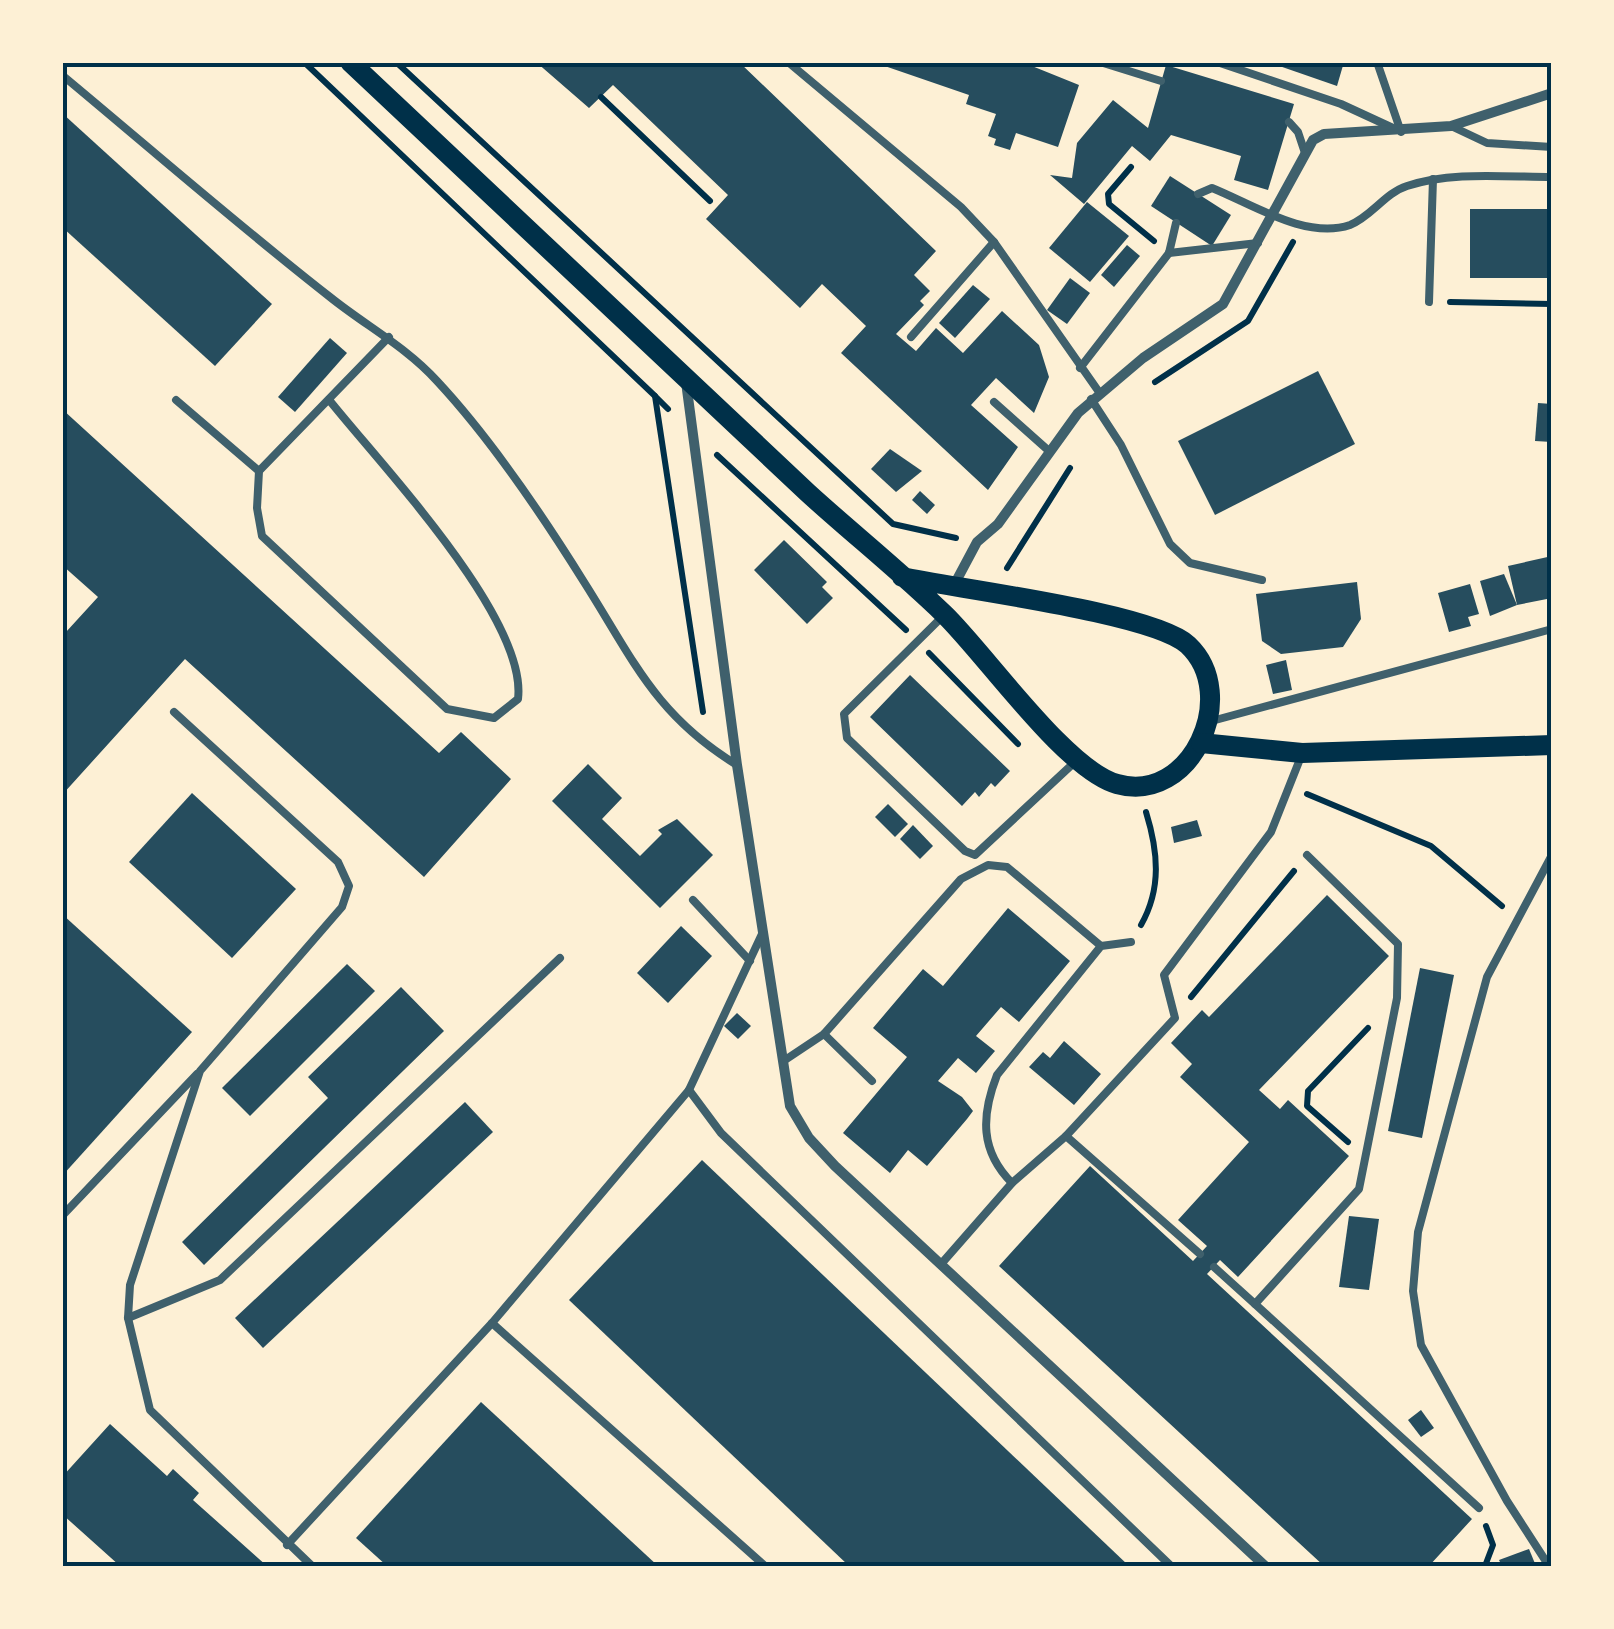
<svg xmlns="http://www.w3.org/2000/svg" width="1614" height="1629" viewBox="0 0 1614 1629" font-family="'Nunito Sans',sans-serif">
<rect width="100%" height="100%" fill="#fdf0d5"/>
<!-- building -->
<g fill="#264d5e">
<polygon points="536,62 739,62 936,251 914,275 930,291 920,301 924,305 896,334 916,351 936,328 963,353 1002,311 1039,345 1049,377 1034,413 996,378 971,405 1018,447 988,490 841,353 866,326 822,284 800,308 706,219 728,195 613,85 589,108"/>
<polygon points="873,62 1022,62 1079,85 1058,147 1016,133 1010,150 994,145 996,139 988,136 996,114 966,104 969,95"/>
<polygon points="1268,62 1344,62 1337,86"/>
<polygon points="1166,65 1294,104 1268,190 1234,180 1241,156 1171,135 1150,161 1132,146 1084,204 1050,175 1072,178 1077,143 1113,100 1148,128"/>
<polygon points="62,113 272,304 215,366 62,227"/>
<polygon points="1170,176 1231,215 1212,246 1151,206"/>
<polygon points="1087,202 1129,236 1090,282 1049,248"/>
<rect x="1470" y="209" width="82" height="69"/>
<polygon points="1127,245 1140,256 1114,287 1101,275"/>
<polygon points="1070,278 1090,293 1067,324 1047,310"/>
<polygon points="973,285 990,299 955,338 939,323"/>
<polygon points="330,338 347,353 295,412 278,397"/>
<polygon points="1318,371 1355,444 1215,515 1178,441"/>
<polygon points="1538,403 1552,404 1552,442 1535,441"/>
<polygon points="62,409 439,753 461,732 511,779 424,877 185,659 62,795 62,629 66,632 98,597 62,565"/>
<polygon points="890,449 922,471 896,492 871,469"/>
<polygon points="920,491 935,505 927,514 912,500"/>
<polygon points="784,540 827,582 822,587 833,598 807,624 754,570"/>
<polygon points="1552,556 1552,598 1517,605 1508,566"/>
<polygon points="1504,574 1517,605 1490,616 1480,581"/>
<polygon points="1357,582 1361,619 1343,647 1281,654 1262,641 1256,594"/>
<polygon points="1470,584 1479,614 1468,617 1471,626 1449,632 1438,593"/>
<polygon points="1286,660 1292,690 1273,694 1266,665"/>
<polygon points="910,675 1010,771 995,787 991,783 979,797 975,792 962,806 870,717"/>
<polygon points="588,764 622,798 602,819 640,856 662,834 658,830 677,819 713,855 660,908 552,801"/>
<polygon points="192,793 296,889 232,958 129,862"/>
<polygon points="888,804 908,824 895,837 875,817"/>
<polygon points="1197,820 1202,836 1174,843 1171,827"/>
<polygon points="913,825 933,846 920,859 900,839"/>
<polygon points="1327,895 1389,956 1259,1090 1280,1109 1288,1100 1349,1156 1238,1277 1220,1260 1207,1274 1472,1519 1429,1566 1324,1566 999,1266 1090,1166 1193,1261 1207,1246 1178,1220 1249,1142 1180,1077 1192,1064 1171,1043 1202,1010 1209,1017"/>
<polygon points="1008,908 1070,961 1019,1022 1001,1007 976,1036 995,1051 976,1073 958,1058 938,1081 962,1097 973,1111 967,1119 927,1166 908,1150 890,1173 843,1133 907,1057 873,1028 923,969 943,986"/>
<polygon points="62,914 192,1032 62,1176"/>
<polygon points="681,926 712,956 668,1003 637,973"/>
<polygon points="347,964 375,991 250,1116 222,1088"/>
<polygon points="1420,968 1454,975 1422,1138 1388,1131"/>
<polygon points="401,987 444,1031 204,1265 182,1242 328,1098 308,1077"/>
<polygon points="737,1013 751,1026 738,1039 724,1026"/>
<polygon points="1064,1041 1101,1074 1074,1105 1029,1067 1043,1052 1050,1058"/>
<polygon points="465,1102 493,1132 263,1348 235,1318"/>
<polygon points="702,1160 1129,1566 849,1566 569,1300"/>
<polygon points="1349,1216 1379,1219 1369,1290 1339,1287"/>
<polygon points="481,1402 658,1566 387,1566 356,1538"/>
<polygon points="1421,1410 1434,1428 1421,1437 1408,1420"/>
<polygon points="110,1424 167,1476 173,1469 199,1493 193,1500 267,1566 120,1566 62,1514 62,1477"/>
<polygon points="1529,1549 1536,1566 1502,1566 1499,1560"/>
</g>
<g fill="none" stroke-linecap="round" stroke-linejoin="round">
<!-- path -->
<g stroke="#003049" stroke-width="6">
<polyline points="304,62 655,396 703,712"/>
<polyline points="396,62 893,524 956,538"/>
<polyline points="601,97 710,201"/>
<polyline points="1131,167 1108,194 1109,204 1154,241"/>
<polyline points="1450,302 1552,304"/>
<polyline points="1155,382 1248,321 1293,242"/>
<polyline points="655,396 668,409"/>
<polyline points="717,455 906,630"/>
<polyline points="1007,568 1070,468"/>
<polyline points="929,653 1018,744"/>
<polyline points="1307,794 1431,846 1502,906"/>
<path d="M 1141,925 C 1162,888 1158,851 1146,812"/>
<polyline points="1191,997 1294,871"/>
<polyline points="1348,1142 1307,1106 1308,1091 1368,1028"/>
<polyline points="1485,1566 1493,1545 1486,1526"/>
</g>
<!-- service -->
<g stroke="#3f606c" stroke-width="8">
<polyline points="788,62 961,207 994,242 1099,392"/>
<polyline points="1100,62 1161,81"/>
<polyline points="1217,62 1341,104 1393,128"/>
<polyline points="1377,62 1401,132"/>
<path d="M 62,75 C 151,149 239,226 330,297 C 366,326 405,346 437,381 C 492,440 541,513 584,582 C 633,659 655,715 737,765"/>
<polyline points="1289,122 1298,132 1305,153"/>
<polyline points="1451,126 1487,143 1552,147"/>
<path d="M 1198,194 L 1212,188 C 1252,204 1306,240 1350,225 C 1371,217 1385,193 1407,186 C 1451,171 1505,177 1552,177"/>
<polyline points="1169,253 1258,243"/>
<polyline points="1429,302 1433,179"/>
<polyline points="911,337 994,242"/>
<polyline points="1080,368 1169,253 1176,223"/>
<polyline points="1091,399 1121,445 1170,544 1190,563 1262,580"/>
<polyline points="176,400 259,471"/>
<path d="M 330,401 C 381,465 528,619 518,699 L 494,718 L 447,709 L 262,536 L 257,508 L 259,471 L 389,337"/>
<polyline points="994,402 1049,451"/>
<polyline points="941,618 844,714 847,738 965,851 975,855 1077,760"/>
<polyline points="174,712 338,862 349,886 342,907 200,1071 130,1285 128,1318 150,1410 312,1566"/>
<polyline points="1208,722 1552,629"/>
<polyline points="693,900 750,961"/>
<polyline points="824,1034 872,1081"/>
<polyline points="785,1060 824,1034 961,879 988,865 1007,867 1101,946"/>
<polyline points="689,1090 721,1133 1171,1566"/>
<polyline points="1066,1136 1200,1254"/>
<path d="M 1012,1183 C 980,1151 981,1116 997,1075 L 1101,946 L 1131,942"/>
<polyline points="62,1216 197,1074"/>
<polyline points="942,1263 1012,1183 1066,1136 1175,1018 1164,975 1271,832 1302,754"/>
<polyline points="1214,1267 1255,1304 1359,1189 1397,998 1398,944 1307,855"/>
<polyline points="1255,1304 1479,1508"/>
<polyline points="128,1318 220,1280 560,958"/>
<polyline points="492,1323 765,1566"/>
<polyline points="287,1545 492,1323 689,1090 762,934"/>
<polyline points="1549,1566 1507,1501 1421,1345 1413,1291 1418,1232 1487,977 1552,855"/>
</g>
<!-- minor -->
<g stroke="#3f606c" stroke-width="10">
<polyline points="686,382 737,765 790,1106 809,1138 835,1166 1265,1566"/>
<polyline points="953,587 977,542 998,524 1078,413 1143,358 1223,304 1313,140 1324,134 1451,126 1552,93"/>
</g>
<!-- secondary -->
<g stroke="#003049" stroke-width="20">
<path d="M 350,62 L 808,493 C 853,534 901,572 945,615 C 986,655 1066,770 1117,784 C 1191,805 1241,695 1188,645 C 1154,613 959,589 902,577"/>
<polyline points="1201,743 1302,753 1552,745"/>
</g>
</g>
<!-- border -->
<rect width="1614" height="1629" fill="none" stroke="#fdf0d5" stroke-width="130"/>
<rect x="65" y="65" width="1484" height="1499" fill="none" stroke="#003049" stroke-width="4"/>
</svg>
